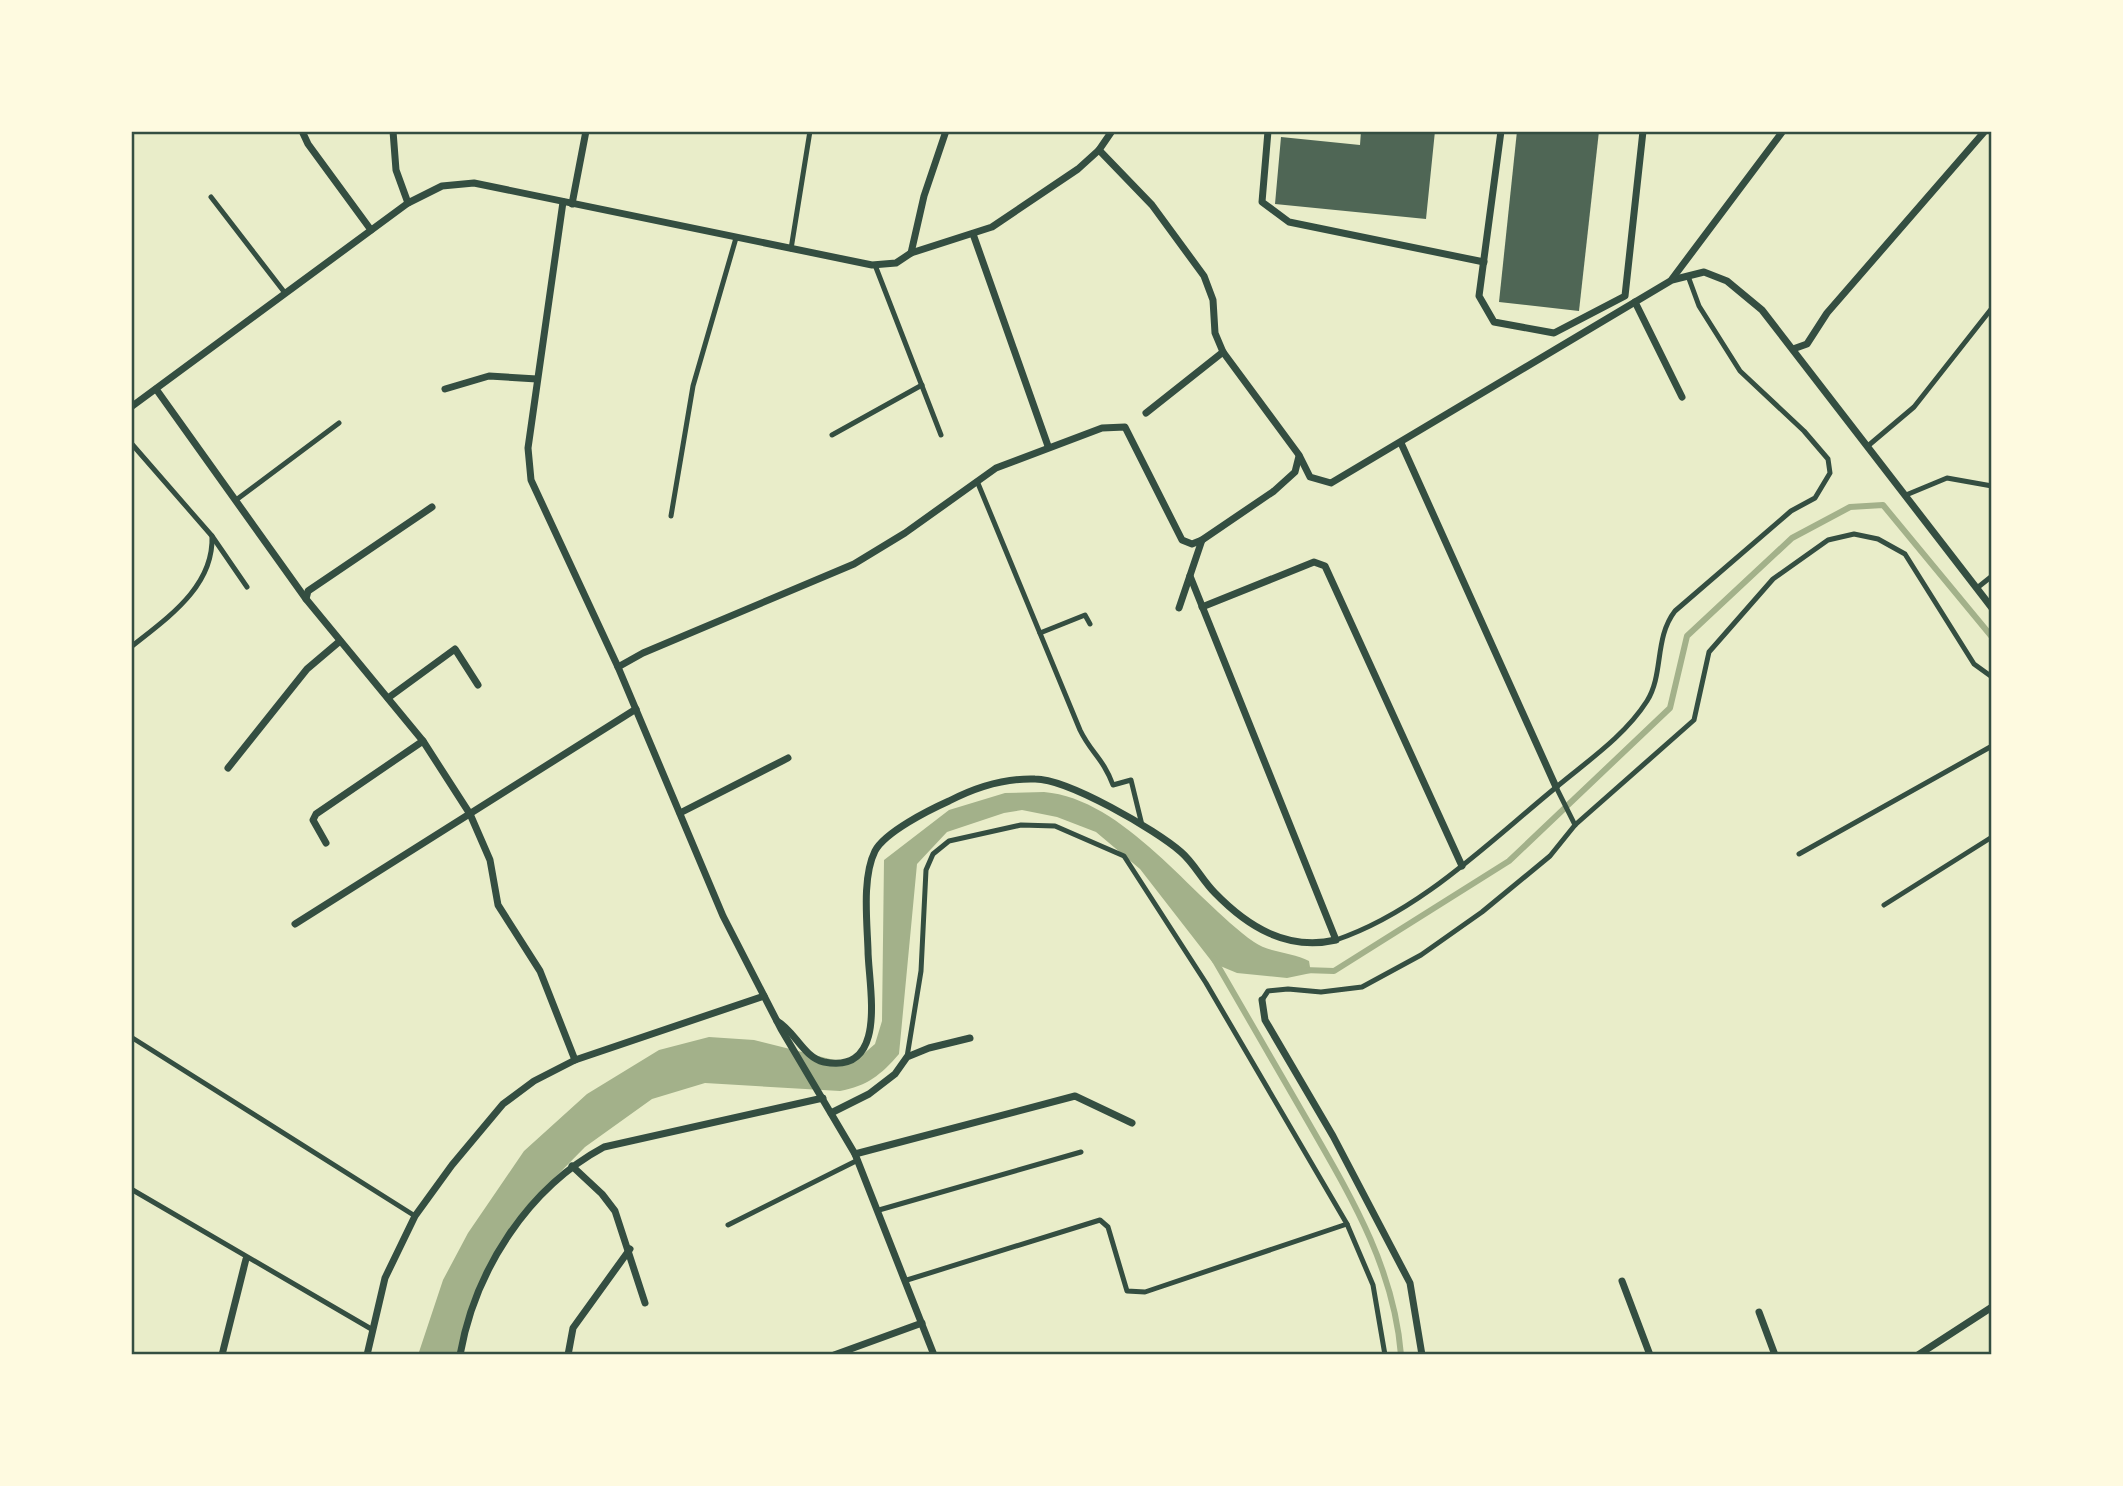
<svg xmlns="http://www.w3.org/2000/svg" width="2123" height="1486" viewBox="0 0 2123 1486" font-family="'PT Sans',sans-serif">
<rect width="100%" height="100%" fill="#e9edc9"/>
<!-- water -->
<path fill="#a3b18a" d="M 1044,792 C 1125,799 1191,897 1254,942 C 1269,953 1293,952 1309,961 L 1311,973 L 1287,978 L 1237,973 L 1213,963 L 1140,869 L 1096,832 L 1057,817 L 1022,810 L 1004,813 L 947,832 L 917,864 L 899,1054 C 881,1075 867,1086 840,1091 L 705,1083 L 652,1099 L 585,1147 L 527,1206 L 493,1255 L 459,1355 L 418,1355 L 443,1280 L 468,1233 L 524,1151 L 587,1094 L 659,1050 L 709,1037 L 754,1040 L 846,1063 L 861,1056 L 875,1044 L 882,1021 L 884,860 L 949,810 L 1005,793 Z"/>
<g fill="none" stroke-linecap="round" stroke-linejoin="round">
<!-- stream -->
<g stroke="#a3b18a" stroke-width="6">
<path d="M 1214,959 C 1245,1013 1276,1066 1307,1120 C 1350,1195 1394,1267 1401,1355"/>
<polyline points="1304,970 1334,971 1509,861 1670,708 1687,636 1792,538 1850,507 1883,505 1992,637"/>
</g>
</g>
<!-- building -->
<g fill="#4f6655">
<polygon points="1361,131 1435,131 1426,219 1275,204 1281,137 1360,145"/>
<polygon points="1517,131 1599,131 1579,311 1499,302"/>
</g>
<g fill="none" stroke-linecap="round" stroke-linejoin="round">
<!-- service -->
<g stroke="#344e41" stroke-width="5">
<polyline points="211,197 285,293"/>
<polyline points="791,249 810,131"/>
<polyline points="875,265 941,435"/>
<polyline points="832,435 922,385"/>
<polyline points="131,443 212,536 247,587"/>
<polyline points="1869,445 1914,407 1992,308"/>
<path d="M 977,481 L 1080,730 C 1091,753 1103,758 1113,785 L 1131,780 L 1142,825"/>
<polyline points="1906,495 1947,478 1992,486"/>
<polyline points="236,500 339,423"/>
<polyline points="671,516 693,386 736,238"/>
<polyline points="1977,588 1992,576"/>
<polyline points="1040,633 1085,615 1090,624"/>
<path d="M 131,647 C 167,618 214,587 212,536"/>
<polyline points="1556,787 1575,825"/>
<polyline points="1799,854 1992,746"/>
<polyline points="1884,905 1992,837"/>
<path d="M 1336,940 C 1419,912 1487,844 1554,789 C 1586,762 1624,737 1647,701 C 1664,674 1654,638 1675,611 L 1791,511 L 1815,498 L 1830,473 L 1828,459 L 1804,431 L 1740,371 L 1699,306 L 1688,276"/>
<polyline points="1262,1000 1268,991 1288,989 1321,992 1362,987 1421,955 1482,912 1550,856 1575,825 1694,720 1709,652 1773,579 1828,540 1854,534 1878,539 1905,554 1974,664 1992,677"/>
<polyline points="131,1037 415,1216"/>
<polyline points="907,1057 921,971 926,870 933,854 949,841 1021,825 1055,826 1124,856 1206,983 1347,1224 1373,1285 1385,1355"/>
<polyline points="131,1189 373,1330"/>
<polyline points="879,1210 1081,1152"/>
<polyline points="728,1225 858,1160"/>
<polyline points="907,1280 1100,1220 1108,1227 1127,1291 1145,1292 1347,1224"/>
</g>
<!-- minor -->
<g stroke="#344e41" stroke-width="7">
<polyline points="302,131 308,144 371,230"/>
<polyline points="393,131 396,170 408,203"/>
<polyline points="1268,131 1262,202 1289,222 1484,262"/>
<polyline points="1501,131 1479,296 1494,322 1554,333 1625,296 1643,131"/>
<polyline points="1099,150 1152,205 1204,276 1213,300 1215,333 1223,352 1299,455 1310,477 1331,483 1672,280 1704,272 1727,281 1762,310 1992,608"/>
<polyline points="563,202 528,448 531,480 618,667 723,916 781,1029 855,1154 934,1355"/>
<polyline points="572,204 586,131"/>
<polyline points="973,234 1048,446"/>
<polyline points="911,253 924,196 946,131"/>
<polyline points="1672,279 1783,131"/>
<polyline points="1635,302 1682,397"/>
<polyline points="1793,349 1807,344 1827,313 1985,131"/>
<polyline points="156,389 306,599"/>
<polyline points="445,389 489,376 537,379"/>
<polyline points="131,407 408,203 442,186 474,183 872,265 896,263 911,253 992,227 1078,169 1099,150 1112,131"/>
<polyline points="1146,413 1223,352"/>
<polyline points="1401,443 1556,787"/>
<polyline points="432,507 308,591 306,599 423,741 470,814 490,860 498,905 540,971 575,1060"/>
<polyline points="1202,607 1314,562 1325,566 1462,866"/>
<polyline points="1179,608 1202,540 1274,491 1295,472 1299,456"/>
<polyline points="618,667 643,653 854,564 905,533 996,468 1102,428 1125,427 1182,540 1192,544 1202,540"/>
<polyline points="388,698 455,649 478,685"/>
<polyline points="228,768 307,669 340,641"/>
<polyline points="680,813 788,758"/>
<polyline points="326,843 313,820 316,814 423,741"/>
<polyline points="295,924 636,709"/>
<polyline points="1262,1000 1265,1020 1333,1136 1410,1283 1422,1355"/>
<path d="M 777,1021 C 795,1031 803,1057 824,1062 C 890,1075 868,984 868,950 C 867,921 862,877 875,851 C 885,832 929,810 949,801 C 976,787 1004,778 1035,779 C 1068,779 1156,830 1181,852 C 1194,863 1202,880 1215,893 C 1248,927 1287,951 1336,940 L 1190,576"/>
<polyline points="831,1113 869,1094 895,1074 907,1057 929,1048 970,1038"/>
<polyline points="855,1154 1075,1096 1132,1123"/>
<polyline points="572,1166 602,1194 615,1211 645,1303"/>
<polyline points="1622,1281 1650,1355"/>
<polyline points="1759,1312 1775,1355"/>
<polyline points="222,1355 246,1259"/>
<polyline points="367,1355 385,1278 415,1216 452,1165 503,1104 534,1081 575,1060 764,996"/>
<path d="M 460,1355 C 475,1270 528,1188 604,1147 L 823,1098"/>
<polyline points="568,1355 573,1328 630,1249"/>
<polyline points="834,1355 922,1323"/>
<polyline points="1918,1355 1992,1307"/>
</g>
</g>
<!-- border -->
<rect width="2123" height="1486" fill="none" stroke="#fefae0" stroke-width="266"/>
<rect x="133" y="133" width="1857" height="1220" fill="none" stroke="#344e41" stroke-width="2.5"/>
</svg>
